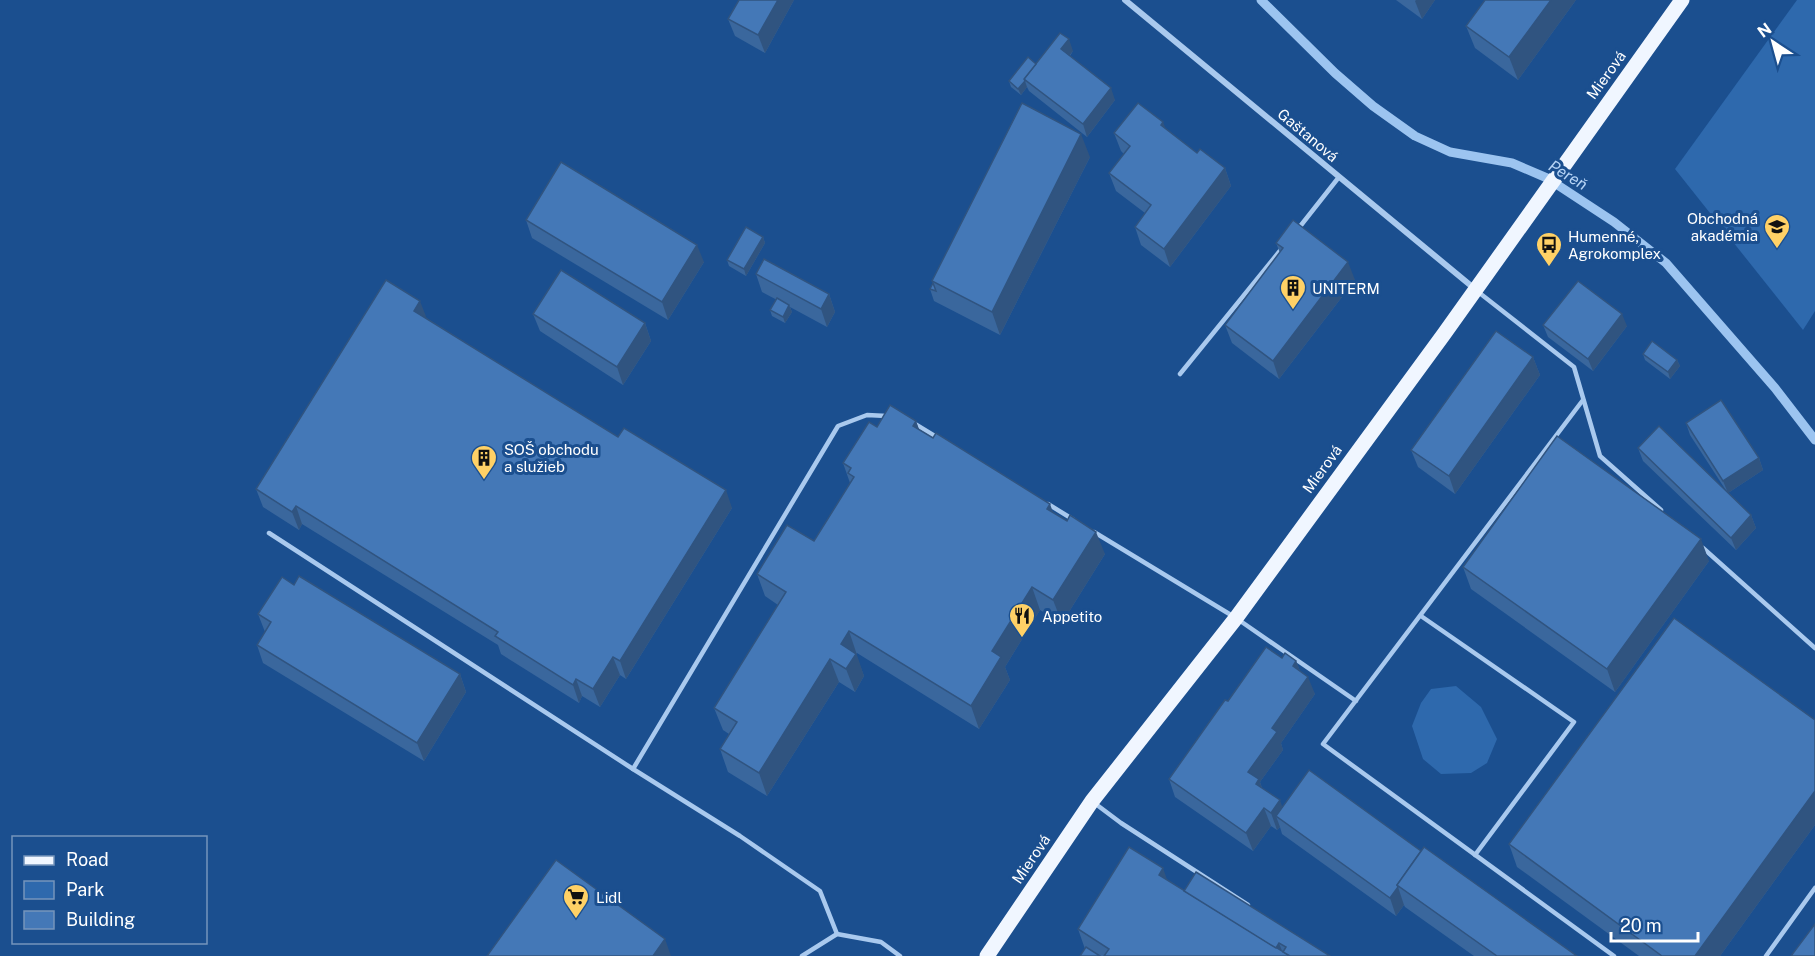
<svg xmlns="http://www.w3.org/2000/svg" width="1815" height="956" viewBox="0 0 1815 956" font-family="'Public Sans',sans-serif">
<rect width="100%" height="100%" fill="#1b4f8f"/>
<!-- green -->
<g fill="#2e69ad">
<polygon points="1797,0 1815,0 1815,311 1803,330 1675,169"/>
<polygon points="1456,686 1481,707 1497,739 1487,763 1471,773 1441,774 1423,759 1412,726 1421,703 1431,689"/>
</g>
<g fill="none" stroke-linecap="round" stroke-linejoin="round">
<!-- stream -->
<polyline stroke="#9cc4f0" stroke-width="9" points="1261,0 1335,73 1373,106 1415,136 1450,152 1512,163 1547,178 1614,222 1666,263 1775,388 1815,440"/>
<!-- service -->
<g stroke="#a9c9ee" stroke-width="4.5">
<polyline points="1298,229 1339,177"/>
<polyline points="1477,291 1574,367 1600,456 1661,510"/>
<polyline points="1180,374 1283,247"/>
<polyline points="1583,400 1323,744 1614,956"/>
<polyline points="915,424 938,438"/>
<polyline points="1048,504 1074,520"/>
<polyline points="1094,532 1236,618 1356,701"/>
<polyline points="269,533 633,769 740,836 820,891 837,934"/>
<polyline points="1703,548 1815,648"/>
<polyline points="1421,616 1574,722 1475,855"/>
<polyline points="633,769 838,426 867,415 887,416"/>
<polyline points="1093,802 1121,823 1248,905"/>
<polyline points="802,956 837,934 881,942 900,956"/>
<polyline points="1766,956 1815,888"/>
</g>
<!-- minor -->
<polyline stroke="#a9c9ee" stroke-width="6" points="1125,0 1475,289"/>
<!-- primary -->
<polyline stroke="#f0f6ff" stroke-width="15" points="987,956 1092,801 1236,618 1444,334 1682,0"/>
</g>
<!-- wall -->
<g fill="#3a679d">
<polygon points="794,0 765,53 735,36 728,19"/>
<polygon points="1396,0 1435,0 1422,19"/>
<polygon points="1576,0 1518,80 1475,48 1466,26"/>
<polygon points="1073,51 1070,56 1115,100 1087,137 1029,91 1027,87 1021,95 1011,87 1009,81 1036,64"/>
<polygon points="1166,130 1197,153 1225,168 1231,186 1170,267 1141,245 1135,227 1145,213 1116,191 1109,173 1124,154 1121,151 1114,133"/>
<polygon points="1090,157 1000,335 934,301 930,289 933,283 932,281"/>
<polygon points="526,220 704,262 668,320 532,238"/>
<polygon points="763,237 765,243 746,276 729,266 727,260"/>
<polygon points="1276,243 1355,280 1279,379 1232,343 1225,325 1280,253"/>
<polygon points="756,274 829,294 835,312 827,327 790,307 792,312 785,323 772,316 770,310 777,300 762,292"/>
<polygon points="533,314 645,323 651,341 623,385 540,331"/>
<polygon points="426,318 732,508 626,679 620,675 600,707 582,696 579,703 501,654 498,645 302,524 299,530 263,507 256,489"/>
<polygon points="1543,325 1627,326 1593,371 1548,337"/>
<polygon points="1643,354 1677,360 1680,366 1670,379 1645,360"/>
<polygon points="1533,357 1540,375 1455,494 1418,467 1411,450"/>
<polygon points="916,421 919,430 1053,512 1105,554 1062,623 1040,610 1005,667 1010,680 979,729 857,653 856,655 864,676 855,692 839,682 767,796 728,772 720,749 729,734 723,730 714,708 778,605 765,596 757,574 814,541 850,483 843,463 877,427"/>
<polygon points="1686,423 1759,458 1763,470 1728,493 1751,515 1756,528 1736,550 1643,461 1638,448 1727,492 1690,435"/>
<polygon points="1709,561 1615,692 1471,589 1463,567"/>
<polygon points="294,585 460,674 466,692 424,761 263,663 257,645 265,632 258,614"/>
<polygon points="1282,658 1296,661 1300,671 1315,694 1281,743 1283,750 1260,782 1262,788 1282,807 1421,851 1577,956 1474,956 1405,907 1404,905 1396,916 1282,834 1280,827 1277,830 1271,826 1253,851 1175,797 1169,779 1228,701"/>
<polygon points="1815,720 1815,825 1720,956 1639,956 1517,867 1509,844"/>
<polygon points="1167,880 1184,891 1330,956 1080,956 1085,949 1078,929"/>
</g>
<!-- shaded-wall -->
<g fill="#305480">
<polygon points="778,0 794,0 765,53 758,35"/>
<polygon points="1416,0 1435,0 1422,19 1415,1"/>
<polygon points="1551,0 1576,0 1518,80 1509,57"/>
<polygon points="1069,39 1073,51 1065,61 1061,49"/>
<polygon points="1025,81 1027,87 1021,95 1018,89"/>
<polygon points="1111,88 1115,100 1087,137 1083,124"/>
<polygon points="1163,122 1170,139 1161,125"/>
<polygon points="1081,134 1090,157 1000,335 992,312"/>
<polygon points="1225,168 1231,186 1170,267 1164,249"/>
<polygon points="763,237 765,243 746,276 744,269"/>
<polygon points="697,245 704,262 668,320 662,302"/>
<polygon points="1348,262 1355,280 1279,379 1273,361"/>
<polygon points="829,294 835,312 827,327 821,309"/>
<polygon points="420,301 427,319 414,311"/>
<polygon points="789,305 792,312 785,323 783,317"/>
<polygon points="1622,314 1627,326 1593,371 1588,359"/>
<polygon points="645,323 651,341 623,385 617,367"/>
<polygon points="1533,357 1540,375 1455,494 1449,476"/>
<polygon points="1677,360 1680,366 1670,379 1668,372"/>
<polygon points="916,421 924,443 913,426"/>
<polygon points="1759,458 1763,470 1728,493 1723,481"/>
<polygon points="726,490 732,508 626,679 620,661"/>
<polygon points="1050,504 1058,526 1047,509"/>
<polygon points="296,506 302,524 299,530 292,512"/>
<polygon points="1751,515 1756,528 1736,550 1731,538"/>
<polygon points="1096,532 1105,554 1062,623 1053,600"/>
<polygon points="1701,539 1709,561 1615,692 1607,669"/>
<polygon points="1032,587 1040,610 1005,667 1010,680 979,729 971,706 992,651"/>
<polygon points="849,631 864,676 855,692 846,669 841,644"/>
<polygon points="613,657 620,675 600,707 593,689"/>
<polygon points="830,659 839,682 767,796 759,773"/>
<polygon points="1296,661 1303,678 1293,666"/>
<polygon points="460,674 466,692 424,761 417,743"/>
<polygon points="1308,677 1315,694 1281,743 1283,750 1260,782 1265,797 1248,772 1272,728"/>
<polygon points="576,679 582,696 579,703 573,685"/>
<polygon points="1815,791 1815,825 1720,956 1695,956"/>
<polygon points="1280,800 1286,818 1276,816 1280,827 1277,830 1271,813"/>
<polygon points="1264,808 1271,826 1253,851 1246,833"/>
<polygon points="1163,868 1171,891 1159,875"/>
<polygon points="1398,887 1404,905 1396,916 1390,898"/>
<polygon points="665,939 671,956 653,956"/>
<polygon points="1279,943 1284,956 1274,950"/>
</g>
<!-- building -->
<g fill="#4478b7" stroke="#305480" stroke-width="1.5">
<polygon points="739,0 778,0 758,35 728,19"/>
<polygon points="1485,0 1551,0 1509,57 1466,26"/>
<polygon points="1060,33 1069,39 1061,49 1111,88 1083,124 1024,79"/>
<polygon points="1028,57 1036,64 1024,79 1025,81 1018,89 1009,81"/>
<polygon points="1022,103 1081,134 992,312 932,281"/>
<polygon points="1138,103 1163,122 1161,125 1197,153 1200,149 1225,168 1164,249 1135,227 1151,205 1109,173 1130,146 1114,133"/>
<polygon points="561,162 697,245 662,302 526,220"/>
<polygon points="1293,220 1348,262 1273,361 1225,325 1283,248 1276,243"/>
<polygon points="746,227 763,237 744,269 727,260"/>
<polygon points="764,259 829,294 821,309 756,274"/>
<polygon points="561,270 645,323 617,367 533,314"/>
<polygon points="386,280 420,301 414,311 618,437 624,428 726,490 620,661 613,657 593,689 576,679 573,685 495,636 498,632 296,506 292,512 256,489"/>
<polygon points="1578,281 1622,314 1588,359 1543,325"/>
<polygon points="933,283 936,291 930,289"/>
<polygon points="777,298 789,305 783,317 770,310"/>
<polygon points="1496,331 1533,357 1449,476 1411,450"/>
<polygon points="1652,341 1677,360 1668,372 1643,354"/>
<polygon points="1721,400 1759,458 1723,481 1686,423"/>
<polygon points="890,405 916,421 913,426 933,438 936,433 1050,504 1047,509 1067,521 1070,515 1096,532 1053,600 1032,587 992,651 1001,657 971,706 849,631 841,644 856,654 846,669 830,659 759,773 720,749 737,722 714,708 786,592 757,574 787,525 814,541 854,477 848,473 851,468 843,463 869,422 877,427"/>
<polygon points="1659,426 1751,515 1731,538 1638,448"/>
<polygon points="1557,436 1701,539 1607,669 1463,567"/>
<polygon points="299,576 460,674 417,743 257,645 271,622 258,614 282,577 294,585"/>
<polygon points="1674,618 1815,720 1815,791 1695,956 1662,956 1509,844"/>
<polygon points="1266,647 1282,658 1285,653 1296,661 1293,666 1308,677 1272,728 1277,732 1248,772 1259,779 1256,784 1280,800 1271,813 1264,808 1246,833 1169,779 1225,700 1228,701"/>
<polygon points="1309,770 1421,851 1397,885 1398,887 1390,898 1276,816"/>
<polygon points="1129,847 1163,868 1159,875 1290,956 1104,956 1109,949 1078,929"/>
<polygon points="1424,847 1577,956 1497,956 1397,885"/>
<polygon points="556,860 665,939 653,956 487,956"/>
<polygon points="1196,872 1330,956 1290,956 1283,952 1286,947 1279,943 1276,948 1184,891"/>
<polygon points="1815,924 1815,956 1791,956"/>
<polygon points="1086,947 1100,956 1080,956"/>
</g>
<!-- icons -->
<defs>
<symbol id="school-pin" viewBox="-11 -11 22 30"><path d="M0 17L-7.5 6A9.5 9.5 0 1 1 7.5 6Z" fill="#ffd166" stroke="#1b4f8f"/><path d="M0-5L7-2L0 1L-7-2ZM-4 1L0 2.5L4 1V4Q0 6-4 4Z" fill="#111"/></symbol>
<symbol id="bus-pin" viewBox="-11 -11 22 30"><path d="M0 17L-7.5 6A9.5 9.5 0 1 1 7.5 6Z" fill="#ffd166" stroke="#1b4f8f"/><path d="M-5-6H5V4H4V6H2V4H-2V6H-4V4H-5ZM-3.5-4V0h7V-4ZM-3.5 1.2v1.5H-2V1.2ZM2 1.2v1.5H3.5V1.2Z" fill="#111"/></symbol>
<symbol id="building-pin" viewBox="-11 -11 22 30"><path d="M0 17L-7.5 6A9.5 9.5 0 1 1 7.5 6Z" fill="#ffd166" stroke="#1b4f8f"/><path d="M-4-6H4V6H1V3H-1V6H-4ZM-2.5-4.3h1.7v1.8h-1.7ZM.8-4.3h1.7v1.8H.8ZM-2.5-1h1.7V.8h-1.7ZM.8-1h1.7V.8H.8Z" fill="#111"/></symbol>
<symbol id="restaurant-pin" viewBox="-11 -11 22 30"><path d="M0 17L-7.5 6A9.5 9.5 0 1 1 7.5 6Z" fill="#ffd166" stroke="#1b4f8f"/><path d="M-5-6h1v4h1v-4h1v4h1v-4h1v5L-1.5 .5V6h-2V.5L-5-1ZM5-6V6H3V1.5H1.5Q1.5-4 5-6Z" fill="#111"/></symbol>
<symbol id="supermarket-pin" viewBox="-11 -11 22 30"><path d="M0 17L-7.5 6A9.5 9.5 0 1 1 7.5 6Z" fill="#ffd166" stroke="#1b4f8f"/><path d="M-6-5.5h2.5l.6 2H6L4.5 2H-2.5L-4.4-4H-6ZM-1.5 3.2a1.3 1.3 0 1 0 .1 0ZM3 3.2a1.3 1.3 0 1 0 .1 0Z" fill="#111"/></symbol>
</defs>
<g fill-rule="evenodd">
<use href="#school-pin" x="1762" y="212" width="30" height="40"/>
<use href="#bus-pin" x="1534" y="230" width="30" height="40"/>
<use href="#building-pin" x="1278" y="273" width="30" height="40"/>
<use href="#building-pin" x="469" y="443" width="30" height="40"/>
<use href="#restaurant-pin" x="1007" y="601" width="30" height="40"/>
<use href="#supermarket-pin" x="561" y="882" width="30" height="40"/>
</g>
<g text-anchor="middle" dominant-baseline="central" stroke-width="6" stroke-linejoin="round" paint-order="stroke">
<!-- street labels -->
<g font-size="15" fill="#fff" stroke="#1b4f8f">
<text transform="translate(1606 75) rotate(-54)">Mierová</text>
<text transform="translate(1308 135) rotate(40)">Gaštanová</text>
<text transform="translate(1322 469) rotate(-54)">Mierová</text>
<text transform="translate(1031 859) rotate(-56)">Mierová</text>
</g>
<!-- poi labels -->
<g font-size="15" fill="#fff" stroke="#1b4f8f" text-anchor="start">
<text x="1758" y="218" text-anchor="end">Obchodná<tspan x="1758" dy="17">akadémia</tspan></text>
<text x="1568" y="236">Humenné,<tspan x="1568" dy="17">Agrokomplex</tspan></text>
<text x="1312" y="288">UNITERM</text>
<text x="504" y="449">SOŠ obchodu<tspan x="504" dy="17">a služieb</tspan></text>
<text x="1042" y="616">Appetito</text>
<text x="596" y="897">Lidl</text>
</g>
<!-- water labels -->
<g font-size="16" font-style="italic" fill="#b5d3f5" stroke="#1b4f8f">
<text transform="translate(1568 175) rotate(31)">Pereň</text>
</g>
</g>
<!-- legend -->
<rect x="12" y="836" width="195" height="108" fill="#1b4f8f" stroke="#7695bc" stroke-width="1.5"/>
<rect x="24" y="856" width="30" height="9" fill="#f0f6ff" stroke="#7695bc" stroke-width="1.5"/>
<text x="66" y="866" font-size="18" fill="#ffffff">Road</text>
<rect x="24" y="881" width="30" height="18" fill="#2e69ad" stroke="#7695bc" stroke-width="1.5"/>
<text x="66" y="896" font-size="18" fill="#ffffff">Park</text>
<rect x="24" y="911" width="30" height="18" fill="#4478b7" stroke="#7695bc" stroke-width="1.5"/>
<text x="66" y="926" font-size="18" fill="#ffffff">Building</text>
<!-- north arrow -->
<g transform="translate(1773 42) rotate(324)" stroke="#1b4f8f" stroke-width="4.5" paint-order="stroke">
<path d="M0-4.5L10 22L0 15L-10 22Z" fill="#ffffff"/>
<text y="-9" font-size="16" font-weight="bold" text-anchor="middle" fill="#ffffff">N</text>
</g>
<!-- scale -->
<path d="M1611 932v9h87v-9" fill="none" stroke="#ffffff" stroke-width="3"/>
<text x="1620" y="932" font-size="18" fill="#ffffff" stroke="#1b4f8f" stroke-width="4.5" paint-order="stroke">20 m</text>
</svg>
